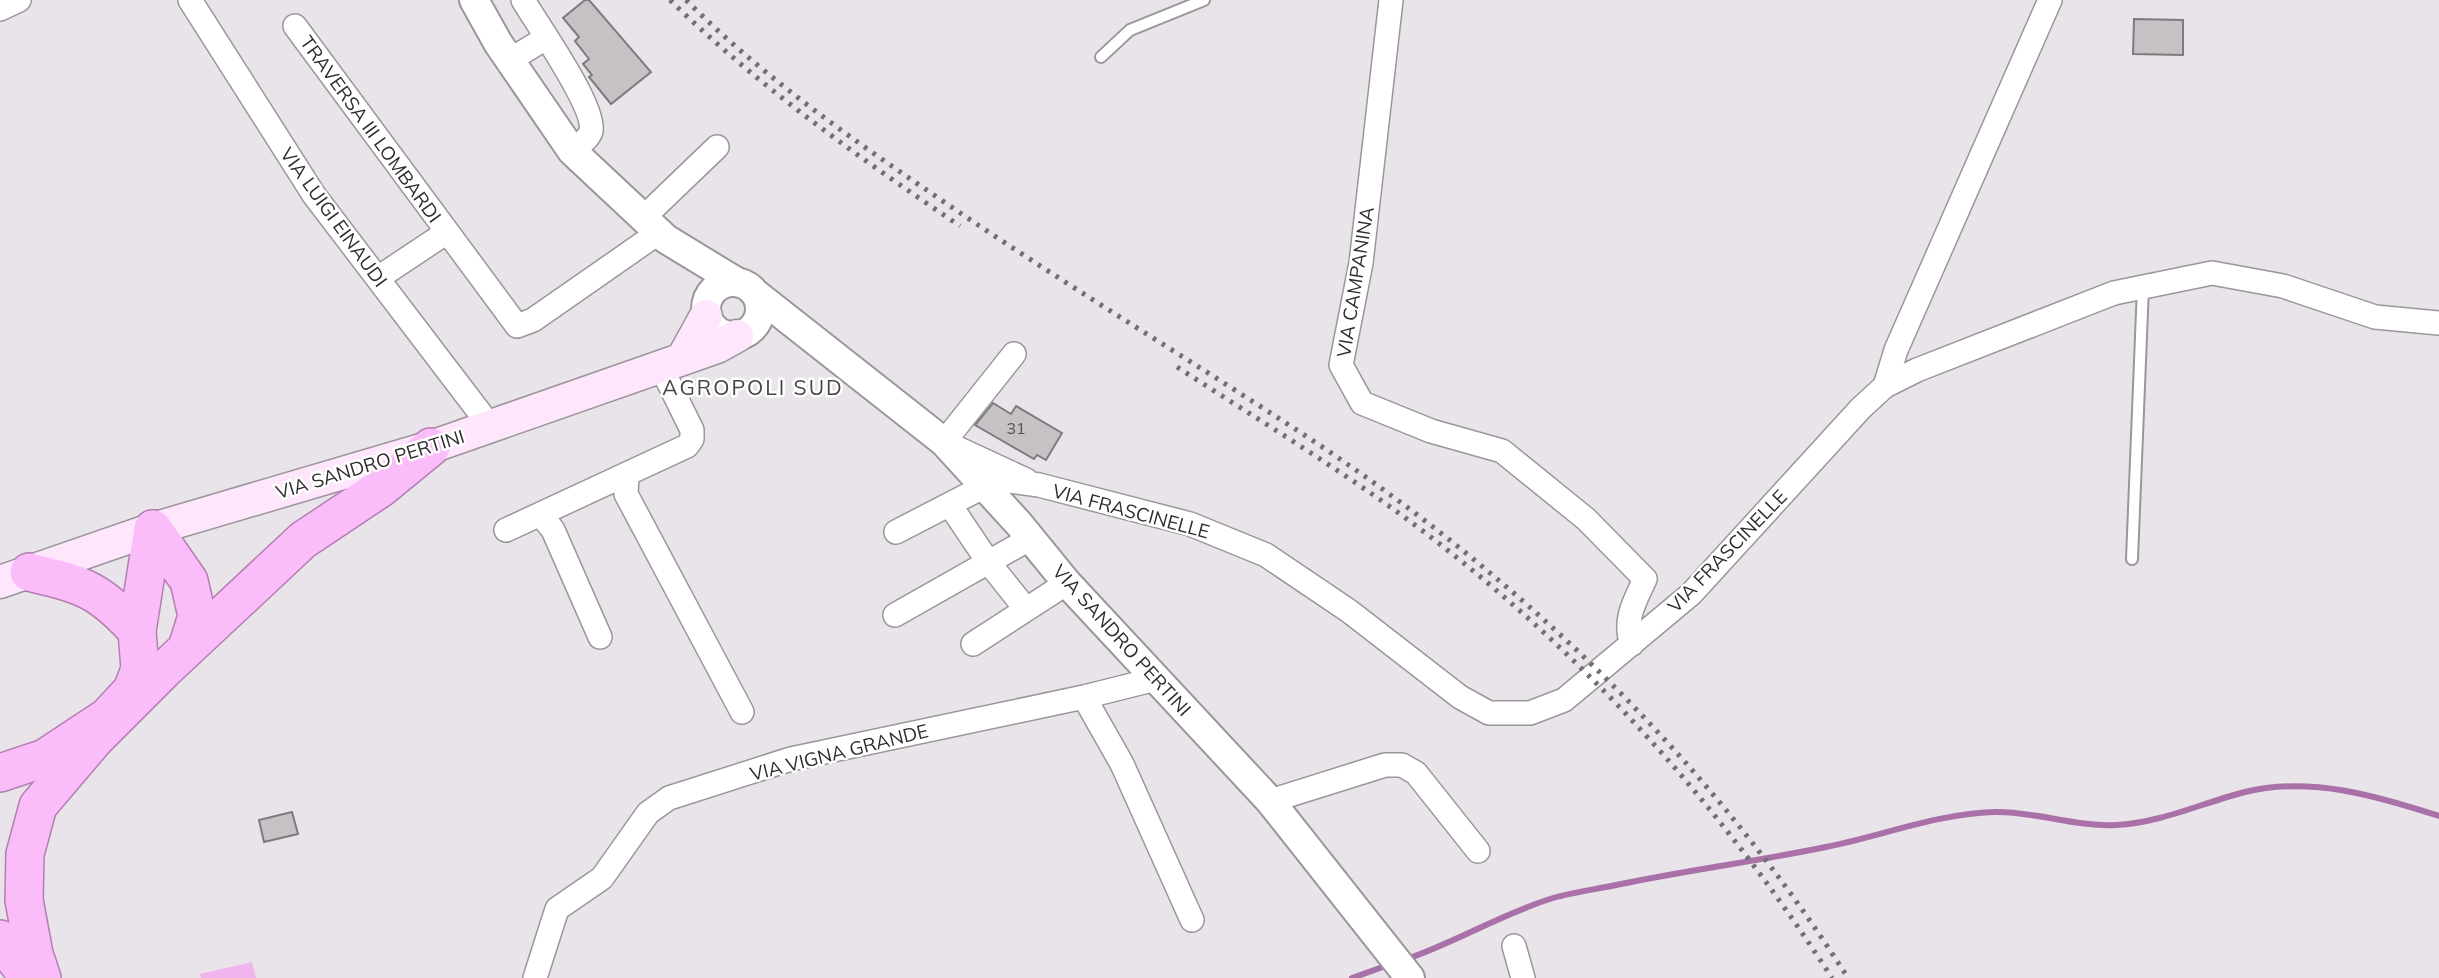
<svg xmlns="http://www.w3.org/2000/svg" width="2439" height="978" viewBox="0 0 2439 978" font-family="Mulish,sans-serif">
<rect width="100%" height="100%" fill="#e9e4e9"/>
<!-- green -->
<polygon fill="#f0b4ef" points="252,962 256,978 201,978 200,974"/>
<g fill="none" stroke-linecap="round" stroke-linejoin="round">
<!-- stream -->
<g stroke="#a971a8" stroke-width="6">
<path d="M 1404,960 C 1455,943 1501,914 1553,898 C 1574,892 1598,889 1621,884 C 1689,870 1758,861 1826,847 C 1882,836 1935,814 1994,812 C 2035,811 2074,827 2116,825 C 2160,823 2202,803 2245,792 C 2311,776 2377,796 2439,816"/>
<polyline points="1352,978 1391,964"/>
</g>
</g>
<!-- building -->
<g fill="#c6c1c5" stroke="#7e7a7e" stroke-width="2">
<polygon points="585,0 589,0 651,72 611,104 589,77 592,75 583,64 589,59 575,41 579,37 563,18"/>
<polygon points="2134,19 2183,20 2183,55 2133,54"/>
<polygon points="993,403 1011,414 1016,406 1062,433 1046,460 1037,455 1034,459 975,425"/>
<polygon points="292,812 298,834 264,842 259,820"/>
</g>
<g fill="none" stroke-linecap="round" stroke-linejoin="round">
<defs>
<g id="service">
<polyline points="1101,57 1130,30 1204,0"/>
<polyline points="2132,559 2143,287"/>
</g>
<g id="minor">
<polyline points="190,0 314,195 490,426"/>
<path d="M 523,0 C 537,24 596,107 591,131 C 589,139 578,145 572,151"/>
<path d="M 1391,0 L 1361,263 L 1341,365 L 1362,403 L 1431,431 L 1502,451 L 1586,519 L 1645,579 C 1635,601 1623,620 1632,644"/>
<polyline points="0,9 19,0"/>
<polyline points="295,26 517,326 533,320 658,233"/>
<polyline points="510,60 546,38"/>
<polyline points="642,219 717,147"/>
<polyline points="378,278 447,232"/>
<polyline points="1014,354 944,442 1026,480"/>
<polyline points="1885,386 1896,350 2050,0"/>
<polyline points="627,476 626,494 742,712"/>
<polyline points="950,505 989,563 1025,608"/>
<polyline points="541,515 553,530 600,637"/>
<polyline points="506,530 687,446 692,439 692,430 660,365"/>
<polyline points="896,532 983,487 1010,481 1039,485 1190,524 1266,555 1349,611 1460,697 1489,713 1530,713 1564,700 1691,594 1861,408 1885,386 1917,370 2114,293 2212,273 2283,286 2375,317 2439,323"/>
<polyline points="895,615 1031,538"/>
<polyline points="973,644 1067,583"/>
<polyline points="1084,697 1122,764 1192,920"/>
<polyline points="1270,801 1385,765 1402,765 1416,773 1478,851"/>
<polyline points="1514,946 1523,978"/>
<polyline points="535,978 557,909 602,878 648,813 669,798 791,759 1084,697 1156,679"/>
</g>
<g id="tertiary">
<polyline points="474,0 498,43 572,151 666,239 735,281"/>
<circle cx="733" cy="309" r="27"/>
<polyline points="756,294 944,442 1019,524 1067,583 1270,801 1410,978"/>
</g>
<g id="secondary">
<polyline points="684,356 706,316"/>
<polyline points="0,582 153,529 431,447 717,347 737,336"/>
</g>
<g id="trunk">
<polyline points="153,529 189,581 197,616 187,648"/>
<path d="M 29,572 C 83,585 99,589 137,631"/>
<polyline points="0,773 45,758 107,717 132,690 140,669 137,631 153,529"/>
<polyline points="0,939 29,978"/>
<polyline points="42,978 34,954 24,900 25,854 38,806 95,739 164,670 303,540 381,488 431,447"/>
</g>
</defs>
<!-- service casing -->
<use href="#service" stroke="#9a969a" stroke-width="14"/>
<!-- minor casing -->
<use href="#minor" stroke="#9a969a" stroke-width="26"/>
<!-- tertiary casing -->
<use href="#tertiary" stroke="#9a969a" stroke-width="32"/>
<!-- secondary casing -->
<use href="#secondary" stroke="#9a969a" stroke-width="35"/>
<!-- trunk casing -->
<use href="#trunk" stroke="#b37fb2" stroke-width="40"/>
<!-- service -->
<use href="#service" stroke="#fff" stroke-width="10"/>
<!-- minor -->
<use href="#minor" stroke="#fff" stroke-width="23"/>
<!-- tertiary -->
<use href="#tertiary" stroke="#fff" stroke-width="28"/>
<!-- secondary -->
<use href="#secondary" stroke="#fee6fd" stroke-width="32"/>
<!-- trunk -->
<use href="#trunk" stroke="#fbbcfa" stroke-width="37"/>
<!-- rail -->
<g stroke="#726f72" stroke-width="5" stroke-dasharray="3.5 7" stroke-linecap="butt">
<path d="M 670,0 C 758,86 858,157 960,226"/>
<path d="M 686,0 C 760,74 847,136 934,195 C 1050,275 1171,348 1289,425 C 1512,569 1705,753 1848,978"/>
<path d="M 1177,367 C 1248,413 1320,457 1389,506 C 1567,634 1714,795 1832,978"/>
</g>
</g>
<g text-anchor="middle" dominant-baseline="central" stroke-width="5" stroke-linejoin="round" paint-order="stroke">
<!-- number labels -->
<g font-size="16" fill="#545154">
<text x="1016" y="428">31</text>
</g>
<!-- street labels -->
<g font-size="19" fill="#2e2c2e" stroke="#fff">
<text transform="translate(371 129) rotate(54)">TRAVERSA III LOMBARDI</text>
<text transform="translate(334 217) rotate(54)">VIA LUIGI EINAUDI</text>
<text transform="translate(1355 282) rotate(-81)">VIA CAMPANINA</text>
<text transform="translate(370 464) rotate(-17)">VIA SANDRO PERTINI</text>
<text transform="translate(1131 511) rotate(15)">VIA FRASCINELLE</text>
<text transform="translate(1727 551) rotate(-46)">VIA FRASCINELLE</text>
<text transform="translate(1122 640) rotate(48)">VIA SANDRO PERTINI</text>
<text transform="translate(839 752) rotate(-14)">VIA VIGNA GRANDE</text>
</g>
<!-- neighbourhood labels -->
<g font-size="21" letter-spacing="2" fill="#474347" stroke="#fff">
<text x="753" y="387">AGROPOLI SUD</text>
</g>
</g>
</svg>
